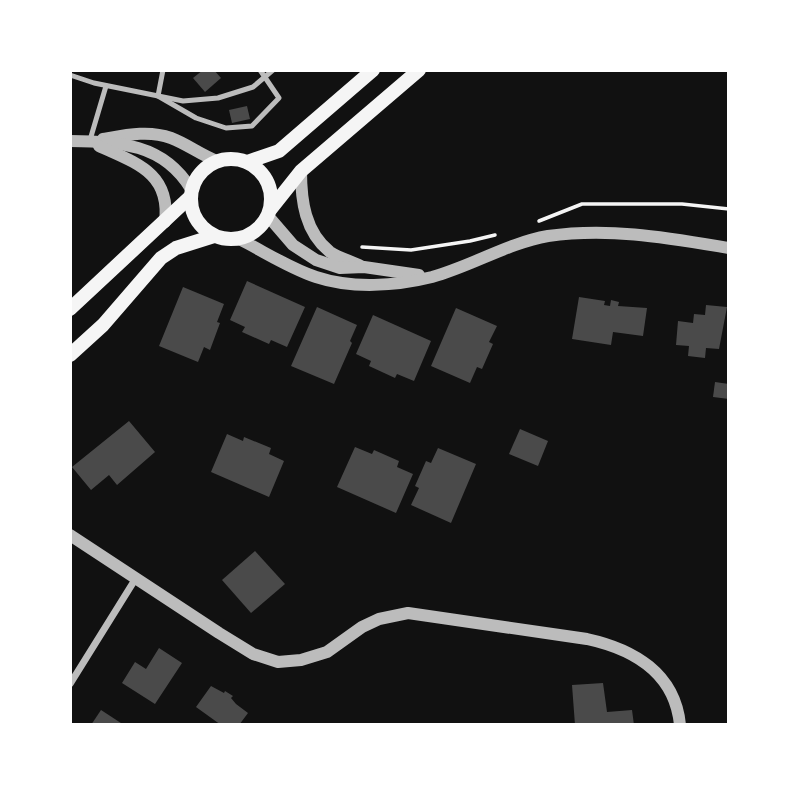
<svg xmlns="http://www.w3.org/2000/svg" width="799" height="795" viewBox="0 0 799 795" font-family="'Zilla Slab',serif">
<rect width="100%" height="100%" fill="#111"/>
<!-- building -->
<g fill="#4a4a4a">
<polygon points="203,70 214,70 221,78 205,92 193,78"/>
<polygon points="247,106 250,119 232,123 229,110"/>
<polygon points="247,281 305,307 287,347 271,340 269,344 242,332 245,327 230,320"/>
<polygon points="183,287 224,304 217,322 220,323 210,350 204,347 198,362 159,346"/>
<polygon points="579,297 605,301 604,305 610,306 611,300 619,302 618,306 647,308 643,336 613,332 611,345 572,339"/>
<polygon points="706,305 727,307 719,349 706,348 705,358 688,356 689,346 676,345 678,321 693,323 694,314 705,315"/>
<polygon points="317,307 357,325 350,341 352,343 334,384 291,366"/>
<polygon points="456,308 497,326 489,342 493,344 482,369 477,367 470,383 431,366"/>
<polygon points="373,315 431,341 414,381 397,374 395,378 369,366 371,361 356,354"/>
<polygon points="715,382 729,384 729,399 713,397"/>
<polygon points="129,421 155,452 117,485 109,475 91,490 72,467"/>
<polygon points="520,429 548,441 538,466 509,454"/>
<polygon points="227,434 243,441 244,437 271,448 269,454 284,461 269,497 211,472"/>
<polygon points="355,447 372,454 374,450 399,461 397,467 413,474 396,513 337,487"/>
<polygon points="438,448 476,464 451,523 411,505 419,488 415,486 426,461 431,463"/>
<polygon points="255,551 285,584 251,613 222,580"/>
<polygon points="159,648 182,663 155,704 122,683 135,662 146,669"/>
<polygon points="603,683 607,712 632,710 634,725 575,725 572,685"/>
<polygon points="211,686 224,693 225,691 233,696 231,698 236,704 248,713 239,725 221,725 196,707"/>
<polygon points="101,710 124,725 91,725"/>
</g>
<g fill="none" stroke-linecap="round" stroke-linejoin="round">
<!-- path -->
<g stroke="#f5f5f5" stroke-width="3.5">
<polyline points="539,221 582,204 682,204 729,209"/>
<polyline points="362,247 411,250 470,241 495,235"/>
</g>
<!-- service -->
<g stroke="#bcbcbc" stroke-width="5">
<polyline points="163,70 158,96 196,118 226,128 252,126 279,98 260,70"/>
<polyline points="70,75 94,83 183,101 218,98 253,87 273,70"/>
<polyline points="90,140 106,86"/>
</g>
<!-- minor -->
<polyline stroke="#bcbcbc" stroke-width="7" points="70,684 136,578"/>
<!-- tertiary -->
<g stroke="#bcbcbc" stroke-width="12">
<path d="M 103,139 C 126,135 149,130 171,138 C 187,144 201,155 217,161"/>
<path d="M 70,141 C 120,142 163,143 191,189"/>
<path d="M 99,146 C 136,163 171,173 165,222"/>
<path d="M 301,171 C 301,201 305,232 330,252 C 339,258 351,261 361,266"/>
<polyline points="268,216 293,245 316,260 340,268 364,267 419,275"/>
<path d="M 239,239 C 265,252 289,268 316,277 C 352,289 396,286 432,277 C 472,266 508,243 548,236 C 610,227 669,238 729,248"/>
<path d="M 70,535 L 219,633 L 253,654 L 278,662 L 301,660 L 327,652 L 362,627 L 379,619 L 408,613 L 587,639 C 633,649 675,673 680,725"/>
</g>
<!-- secondary -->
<g stroke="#f5f5f5" stroke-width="14">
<circle cx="231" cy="199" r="40"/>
<polyline points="247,162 279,151 373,70"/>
<polyline points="270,210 301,171 419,70"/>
<polyline points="70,309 190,197"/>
<polyline points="70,355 103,325 161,258 176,248 214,236"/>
</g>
</g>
<!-- border -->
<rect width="799" height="795" fill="none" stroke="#ffffff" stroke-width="144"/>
</svg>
